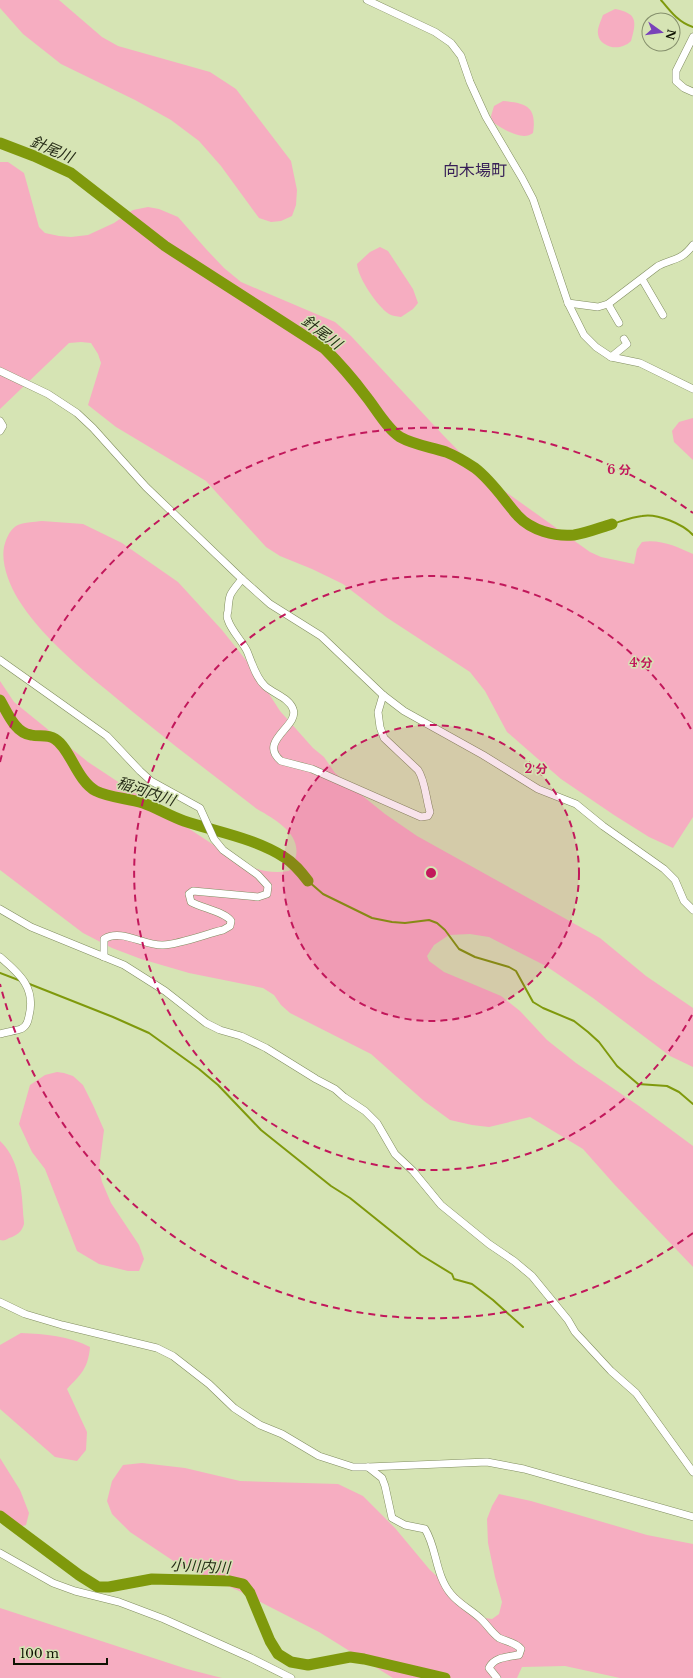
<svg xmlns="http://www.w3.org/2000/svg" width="693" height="1678" viewBox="0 0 693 1678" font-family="'Libre Baskerville','Noto Sans JP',serif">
<rect width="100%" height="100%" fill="#d6e4b4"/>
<!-- green -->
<g fill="#f6adc1">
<polygon points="0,0 59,0 102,37 118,46 210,72 236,89 291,161 297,190 296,205 292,216 281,221 271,222 259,218 221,166 199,141 171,120 135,100 61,64 23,34 0,8"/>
<path d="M 615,9 C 637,13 637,21 631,41 C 629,43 626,45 623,46 C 614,50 599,45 598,34 C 597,28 601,21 603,15 Z"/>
<path d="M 503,101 C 527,103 537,107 533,133 C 522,142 502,128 492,122 L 491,116 L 494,106 Z"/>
<path d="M 0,162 L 8,162 L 24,173 L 39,227 L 45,233 L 59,236 L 71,237 L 88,235 L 114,223 L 133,210 L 148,207 L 159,209 L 178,217 L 206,249 L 224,268 L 241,282 L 335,322 L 351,336 L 443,435 L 482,475 L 590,552 L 601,557 L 634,564 L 637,549 L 642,542 C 661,539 677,547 693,554 L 693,817 L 673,848 L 649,837 L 614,815 L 561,779 L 507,732 L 485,691 L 470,672 L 386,617 L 343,584 L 312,569 L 280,556 L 266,547 L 206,481 L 116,427 L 88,405 L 101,363 L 98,354 L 91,343 L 81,342 L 69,343 L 0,409 Z"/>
<path d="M 380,247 L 388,251 L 413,289 L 418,303 L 413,309 L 401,317 C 397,316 392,316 389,314 C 377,306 358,278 357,264 L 370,252 Z"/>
<polygon points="693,418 693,460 674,442 672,431 679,422"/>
<path d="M 42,521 L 83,524 L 122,543 L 178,582 L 222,630 L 253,669 L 280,711 L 313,748 L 324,757 L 335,773 L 354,789 L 385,814 L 417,836 L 600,938 L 646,976 L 693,1008 L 693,1067 L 670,1056 L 593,998 L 546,966 L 489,937 L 470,934 L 449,935 L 434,945 L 427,956 L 429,961 L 444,972 L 501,996 L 520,1011 L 547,1040 L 576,1063 L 639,1106 L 693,1146 L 693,1267 L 614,1184 L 583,1149 L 530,1117 L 489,1127 L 472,1125 L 450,1120 L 424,1101 L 371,1054 L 290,1013 L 281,1005 L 274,995 L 263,988 L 189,973 L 141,959 L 112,948 L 83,933 L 0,870 L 0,681 L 14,702 L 88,762 L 241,863 C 257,870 271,874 289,871 C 311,840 280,822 257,809 C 207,770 157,733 109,692 C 77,666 39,633 18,599 C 9,584 1,564 4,547 C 6,539 9,531 16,526 C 22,522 35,522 42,521 Z"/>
<polygon points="57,1072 64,1073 73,1076 83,1085 93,1105 104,1130 99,1169 102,1182 111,1203 139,1245 144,1259 139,1271 128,1271 99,1264 77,1251 45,1169 32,1152 19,1124 30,1085 45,1075"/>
<path d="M 0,1141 C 18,1157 22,1188 23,1211 C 23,1215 24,1220 24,1224 C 22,1232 16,1236 9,1238 C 6,1240 4,1241 0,1240 Z"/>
<path d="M 21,1333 C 45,1334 69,1336 90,1347 C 88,1369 81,1374 67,1389 L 87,1432 L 86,1450 L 77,1461 L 55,1457 L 0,1409 L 0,1345 Z"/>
<polygon points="0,1458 20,1490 29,1513 26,1525 16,1528 0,1522"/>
<polygon points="142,1463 185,1468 240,1481 338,1484 363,1496 395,1528 430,1570 464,1601 478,1617 492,1619 499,1614 502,1602 495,1577 488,1543 487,1519 492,1506 499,1494 531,1501 647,1535 693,1544 693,1678 620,1678 565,1666 522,1667 517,1678 393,1678 319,1632 237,1590 181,1566 130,1532 112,1514 107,1501 112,1481 123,1465"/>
<polygon points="0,1608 187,1669 222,1678 0,1678"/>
</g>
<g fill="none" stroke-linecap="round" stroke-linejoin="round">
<!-- stream -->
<g stroke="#7f990c" stroke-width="2">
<path d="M 661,0 C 670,11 679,23 693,27"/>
<path d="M 612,524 C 622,521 632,517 642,516 C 657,513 683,524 693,535"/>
<polyline points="308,881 323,894 372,918 392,922 405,923 429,920 437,923 445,930 459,949 475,957 509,967 516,971 533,1002 543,1008 574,1021 588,1032 599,1042 617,1066 638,1084 667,1086 679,1092 693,1104"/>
<polyline points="0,973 21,981"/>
<polyline points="27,983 113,1017 149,1033 199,1069 218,1085 261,1130 331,1186 350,1198 421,1255 452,1274 454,1279 472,1284 493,1300 523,1327"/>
</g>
<!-- river -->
<g stroke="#7f990c" stroke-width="11">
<path d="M 0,143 L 34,156 L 71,173 L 165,246 L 325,349 C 339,363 353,379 365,395 C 375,407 387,429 400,437 C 414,445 431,447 446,452 C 456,456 466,462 475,468 C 492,481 504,500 518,516 C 531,530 555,537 574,535 C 587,533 599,528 612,524"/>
<path d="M 0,700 C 7,712 15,733 31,735 C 39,737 47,734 55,739 C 70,748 77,781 96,791 C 110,798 128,798 143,803 C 157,808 170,816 184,821 C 217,832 254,838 284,857 C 294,863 301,872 308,881"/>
<polyline points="0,1516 79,1575 98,1587 109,1587 152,1579 230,1581 243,1584 250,1593 270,1641 278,1654 291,1662 308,1665 350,1657 364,1659 445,1678"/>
</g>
<defs>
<g id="minor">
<polyline points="367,0 435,32 451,43 461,56 470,82 486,117 522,178 533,199 568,303 584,335 596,347 611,357 640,363 693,389"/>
<polyline points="693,37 676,71 676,81 684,88 693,92"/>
<polyline points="642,279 663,315"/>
<path d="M 568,303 L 598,307 L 608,304 L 658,266 C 674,258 681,261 693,245"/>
<polyline points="608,304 619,323"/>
<polyline points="611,357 627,344 624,339"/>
<polyline points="0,371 48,394 77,413 93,428 146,487 242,579 270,604 321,636 383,695 404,711 483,755 538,789 576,804 603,826 664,869 675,880 684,901 693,910"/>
<polyline points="0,421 3,426 0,431"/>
<path d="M 242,579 C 230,594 229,593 228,611 C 227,614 227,618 228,620 C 231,630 242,641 247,651 C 252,663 256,678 265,686 C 274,694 289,698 293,709 C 300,726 257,741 281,761 L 312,769 L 421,817 L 428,816 L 430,812 C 426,799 425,780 418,770 L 384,738 L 380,727 L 378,712 L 383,695"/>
<path d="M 0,660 L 107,736 L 140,771 L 151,781 L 200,808 L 214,839 L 223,850 L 258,875 L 268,886 L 267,894 L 258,897 L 193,891 L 189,894 L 191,902 C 202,908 225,912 231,921 L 230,926 L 223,930 C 206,934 181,944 163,945 C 144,946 121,928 104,939 L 104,957"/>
<polyline points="0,909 31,927 124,965 165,991 206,1023 220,1030 241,1036 266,1048 316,1079 335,1089 344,1097 365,1111 377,1123 395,1154 413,1171 441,1205 489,1244 514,1261 532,1276 568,1320 575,1332 611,1371 636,1393 693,1472"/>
<path d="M 0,957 C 20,974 36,988 29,1016 C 28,1021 27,1026 21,1029 C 15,1031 6,1032 0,1034"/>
<polyline points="0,1302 25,1314 62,1325 157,1348 173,1356 209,1384 234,1408 260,1425 282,1434 319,1456 353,1467 368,1467 487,1462 524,1469 693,1517"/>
<path d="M 368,1467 L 382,1478 L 385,1486 L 392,1518 L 405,1525 L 425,1529 C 437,1548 435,1575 451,1594 C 460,1605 472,1610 482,1620 C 488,1626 492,1633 499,1638 C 507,1642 515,1642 521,1649 L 519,1655 C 507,1657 494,1657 489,1668 L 497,1678"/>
<polyline points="0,1553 53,1583 75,1591 119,1602 164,1619 251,1658 291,1678"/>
</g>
</defs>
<!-- minor casing -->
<use href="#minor" stroke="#808d60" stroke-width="8"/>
<!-- minor -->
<use href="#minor" stroke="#fff" stroke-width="7"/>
</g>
<!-- distance rings -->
<circle cx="431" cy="873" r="148" fill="#c2185b" fill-opacity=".12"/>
<g fill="none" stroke="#c2185b" stroke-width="2" stroke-dasharray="7 5">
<circle cx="431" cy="873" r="148"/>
<path d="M692 1015A297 297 0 1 1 692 731"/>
<path d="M693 1233A445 445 0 0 1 0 984M0 762A445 445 0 0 1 693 513"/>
</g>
<g text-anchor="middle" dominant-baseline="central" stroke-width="3" stroke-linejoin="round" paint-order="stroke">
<!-- water labels -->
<g font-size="15" font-style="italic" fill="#262c17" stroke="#d6e4b4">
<text transform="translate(52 149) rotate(23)">針尾川</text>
<text transform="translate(322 332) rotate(37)">針尾川</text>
<text transform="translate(146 791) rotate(19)">稲河内川</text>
<text transform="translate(200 1566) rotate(3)">小川内川</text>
</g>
<!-- quarter labels -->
<g font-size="16" fill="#371e57" stroke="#d6e4b4">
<text x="475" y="170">向木場町</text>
</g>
</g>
<circle cx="431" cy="873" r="6" fill="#c2185b" stroke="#d6e4b4" stroke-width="2"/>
<g font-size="12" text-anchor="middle" font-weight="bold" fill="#c2185b" stroke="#d6e4b4" stroke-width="3" stroke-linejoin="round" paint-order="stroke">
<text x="619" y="474">6 分</text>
<text x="641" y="667">4 分</text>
<text x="536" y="773">2 分</text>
</g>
<!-- north arrow -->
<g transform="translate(661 32) rotate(104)"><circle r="19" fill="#d6e4b4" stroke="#86906d"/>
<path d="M0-3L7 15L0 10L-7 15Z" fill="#7942b9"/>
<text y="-6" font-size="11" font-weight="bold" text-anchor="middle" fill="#0f1303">N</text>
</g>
<!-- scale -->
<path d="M14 1658v6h93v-6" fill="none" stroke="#0f1303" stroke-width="2"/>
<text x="20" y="1658" font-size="12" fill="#0f1303" stroke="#d6e4b4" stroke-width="3" paint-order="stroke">100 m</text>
</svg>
